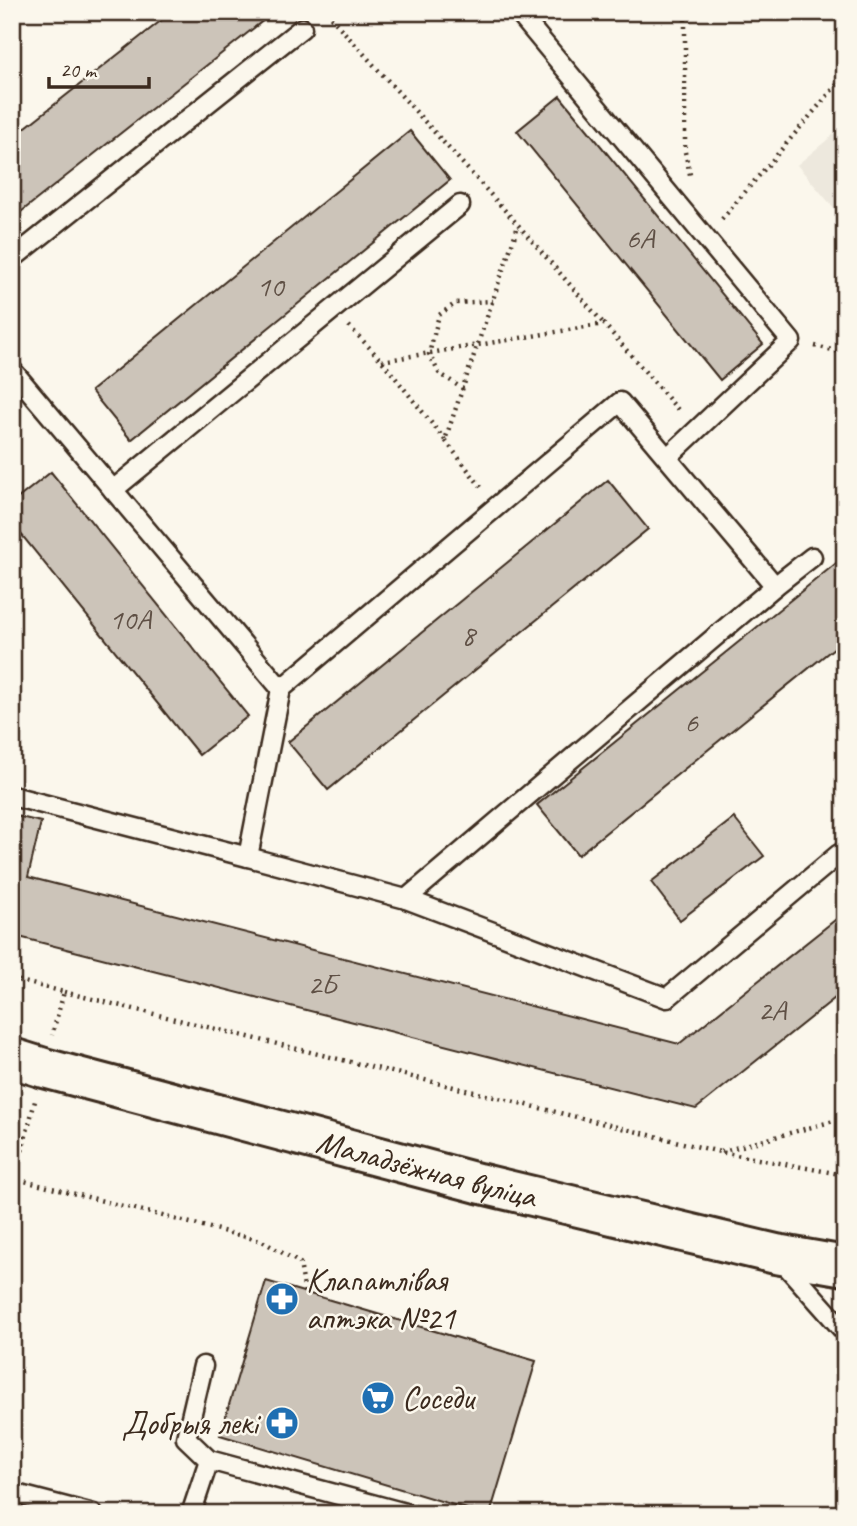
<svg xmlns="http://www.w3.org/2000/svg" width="857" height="1526" viewBox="0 0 857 1526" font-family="Caveat,sans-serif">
<rect width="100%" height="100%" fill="#fbf7ec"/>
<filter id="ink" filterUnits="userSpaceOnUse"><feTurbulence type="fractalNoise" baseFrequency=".0143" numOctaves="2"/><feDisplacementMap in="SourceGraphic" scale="14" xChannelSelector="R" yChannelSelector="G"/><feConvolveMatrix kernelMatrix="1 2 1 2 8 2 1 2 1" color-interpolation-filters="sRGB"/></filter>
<g filter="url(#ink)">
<!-- built -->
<polygon fill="#ede8dd" points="845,125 845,221 797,165"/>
<!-- building -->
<g fill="#ccc4b9" stroke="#3b2a1e" stroke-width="2">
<polygon points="172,12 274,12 12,219 12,138"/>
<polygon points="560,96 763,344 720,380 517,131"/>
<polygon points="410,131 450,180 131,440 91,391"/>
<polygon points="51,472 248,716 199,755 12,523 12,503"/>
<polygon points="608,480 648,529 328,790 288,742"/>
<polygon points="845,556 845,639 578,855 537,805"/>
<polygon points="12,815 41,822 28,877 679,1044 845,912 845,990 696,1109 19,937 21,906 12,903"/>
<polygon points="734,818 764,856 680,920 651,882"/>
<polygon points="266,1281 536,1361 490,1514 484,1514 220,1435"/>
</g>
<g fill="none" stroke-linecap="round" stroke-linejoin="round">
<defs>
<g id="lane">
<polyline points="518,12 791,341 668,457"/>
<polyline points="12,259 302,28"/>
<polyline points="12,370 281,689 248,857 12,796"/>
<polyline points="113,490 460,205"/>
<polyline points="281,689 620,402 775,586"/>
<polyline points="248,857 406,899 775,586 812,557"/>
<polyline points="406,899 667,998 839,854"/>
<polyline points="781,1260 845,1332"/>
<polyline points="203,1366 186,1438 209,1460 409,1514"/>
<polyline points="12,1493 93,1514"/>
<polyline points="191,1514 209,1460"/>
</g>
<g id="secondary">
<path id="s1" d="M 12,1058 L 44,1068 L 478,1183 L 776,1254 L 845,1266"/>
</g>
</defs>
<!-- lane casing -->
<use href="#lane" stroke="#3b2a1e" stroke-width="23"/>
<!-- secondary casing -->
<use href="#secondary" stroke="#3b2a1e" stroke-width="44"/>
<!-- path -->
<g stroke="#3b2a1e" stroke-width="4.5" stroke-dasharray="2 5" stroke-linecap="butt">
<polyline points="326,12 519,226 604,324"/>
<polyline points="685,12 685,152 691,179"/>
<polyline points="722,219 845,75"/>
<polyline points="349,326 382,361 445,440"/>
<polyline points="815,346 845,353"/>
<polyline points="382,361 604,324 680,412"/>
<polyline points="463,389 439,373 429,354 439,315 456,303 493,301"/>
<polyline points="481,487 445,440 518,226"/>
<polyline points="12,979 64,992 52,1035"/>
<polyline points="64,992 720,1152"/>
<polyline points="845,1118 720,1152 845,1175"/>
<polyline points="12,1178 262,1241 300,1263 305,1293"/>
<polyline points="15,1178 35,1101"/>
</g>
<!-- lane -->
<use href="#lane" stroke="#fbf7ec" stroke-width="18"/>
<!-- secondary -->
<use href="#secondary" stroke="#fbf7ec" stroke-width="38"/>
</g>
</g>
<!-- icons -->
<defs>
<symbol id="pharmacy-disc" viewBox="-11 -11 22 22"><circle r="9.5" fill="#1f6fb2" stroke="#fbf7ec"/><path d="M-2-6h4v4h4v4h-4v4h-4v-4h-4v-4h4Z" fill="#fff"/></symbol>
<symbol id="supermarket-disc" viewBox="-11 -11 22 22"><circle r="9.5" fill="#1f6fb2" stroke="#fbf7ec"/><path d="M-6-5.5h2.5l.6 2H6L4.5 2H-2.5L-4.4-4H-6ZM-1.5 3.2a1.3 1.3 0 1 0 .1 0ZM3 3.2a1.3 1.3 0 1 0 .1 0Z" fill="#fff"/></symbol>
</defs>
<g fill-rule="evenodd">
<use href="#pharmacy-disc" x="263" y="1280" width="38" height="38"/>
<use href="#supermarket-disc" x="359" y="1379" width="38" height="38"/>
<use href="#pharmacy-disc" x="263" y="1404" width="38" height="38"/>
</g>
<g text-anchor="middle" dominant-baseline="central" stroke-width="5" stroke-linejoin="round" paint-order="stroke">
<!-- number labels -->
<g font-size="30" fill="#5f5045">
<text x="640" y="238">6А</text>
<text x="270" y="286">10</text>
<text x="130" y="619">10А</text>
<text x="468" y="635">8</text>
<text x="691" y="722">6</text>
<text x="322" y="984">2Б</text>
<text x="772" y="1010">2А</text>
</g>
<!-- street labels -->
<g font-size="33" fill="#3b2a1e" stroke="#fbf7ec">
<text stroke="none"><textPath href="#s1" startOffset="429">Маладзёжная вуліца</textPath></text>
</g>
<!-- poi labels -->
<g font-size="33" fill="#3b2a1e" stroke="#fbf7ec" text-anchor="start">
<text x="306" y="1280">Клапатлівая<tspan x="306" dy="38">аптэка №21</tspan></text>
<text x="402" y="1398">Соседи</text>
<text x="258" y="1423" text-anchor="end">Добрыя лекі</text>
</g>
</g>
<!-- margin -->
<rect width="857" height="1526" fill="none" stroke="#fbf7ec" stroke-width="42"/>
<rect x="21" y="21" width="815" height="1484" fill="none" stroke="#3b2a1e" stroke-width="2.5" filter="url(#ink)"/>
<!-- scale -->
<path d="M49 77v10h100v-10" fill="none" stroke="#3b2a1e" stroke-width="3.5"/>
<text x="60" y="77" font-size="21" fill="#3b2a1e" stroke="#fbf7ec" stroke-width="5" paint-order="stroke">20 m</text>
</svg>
